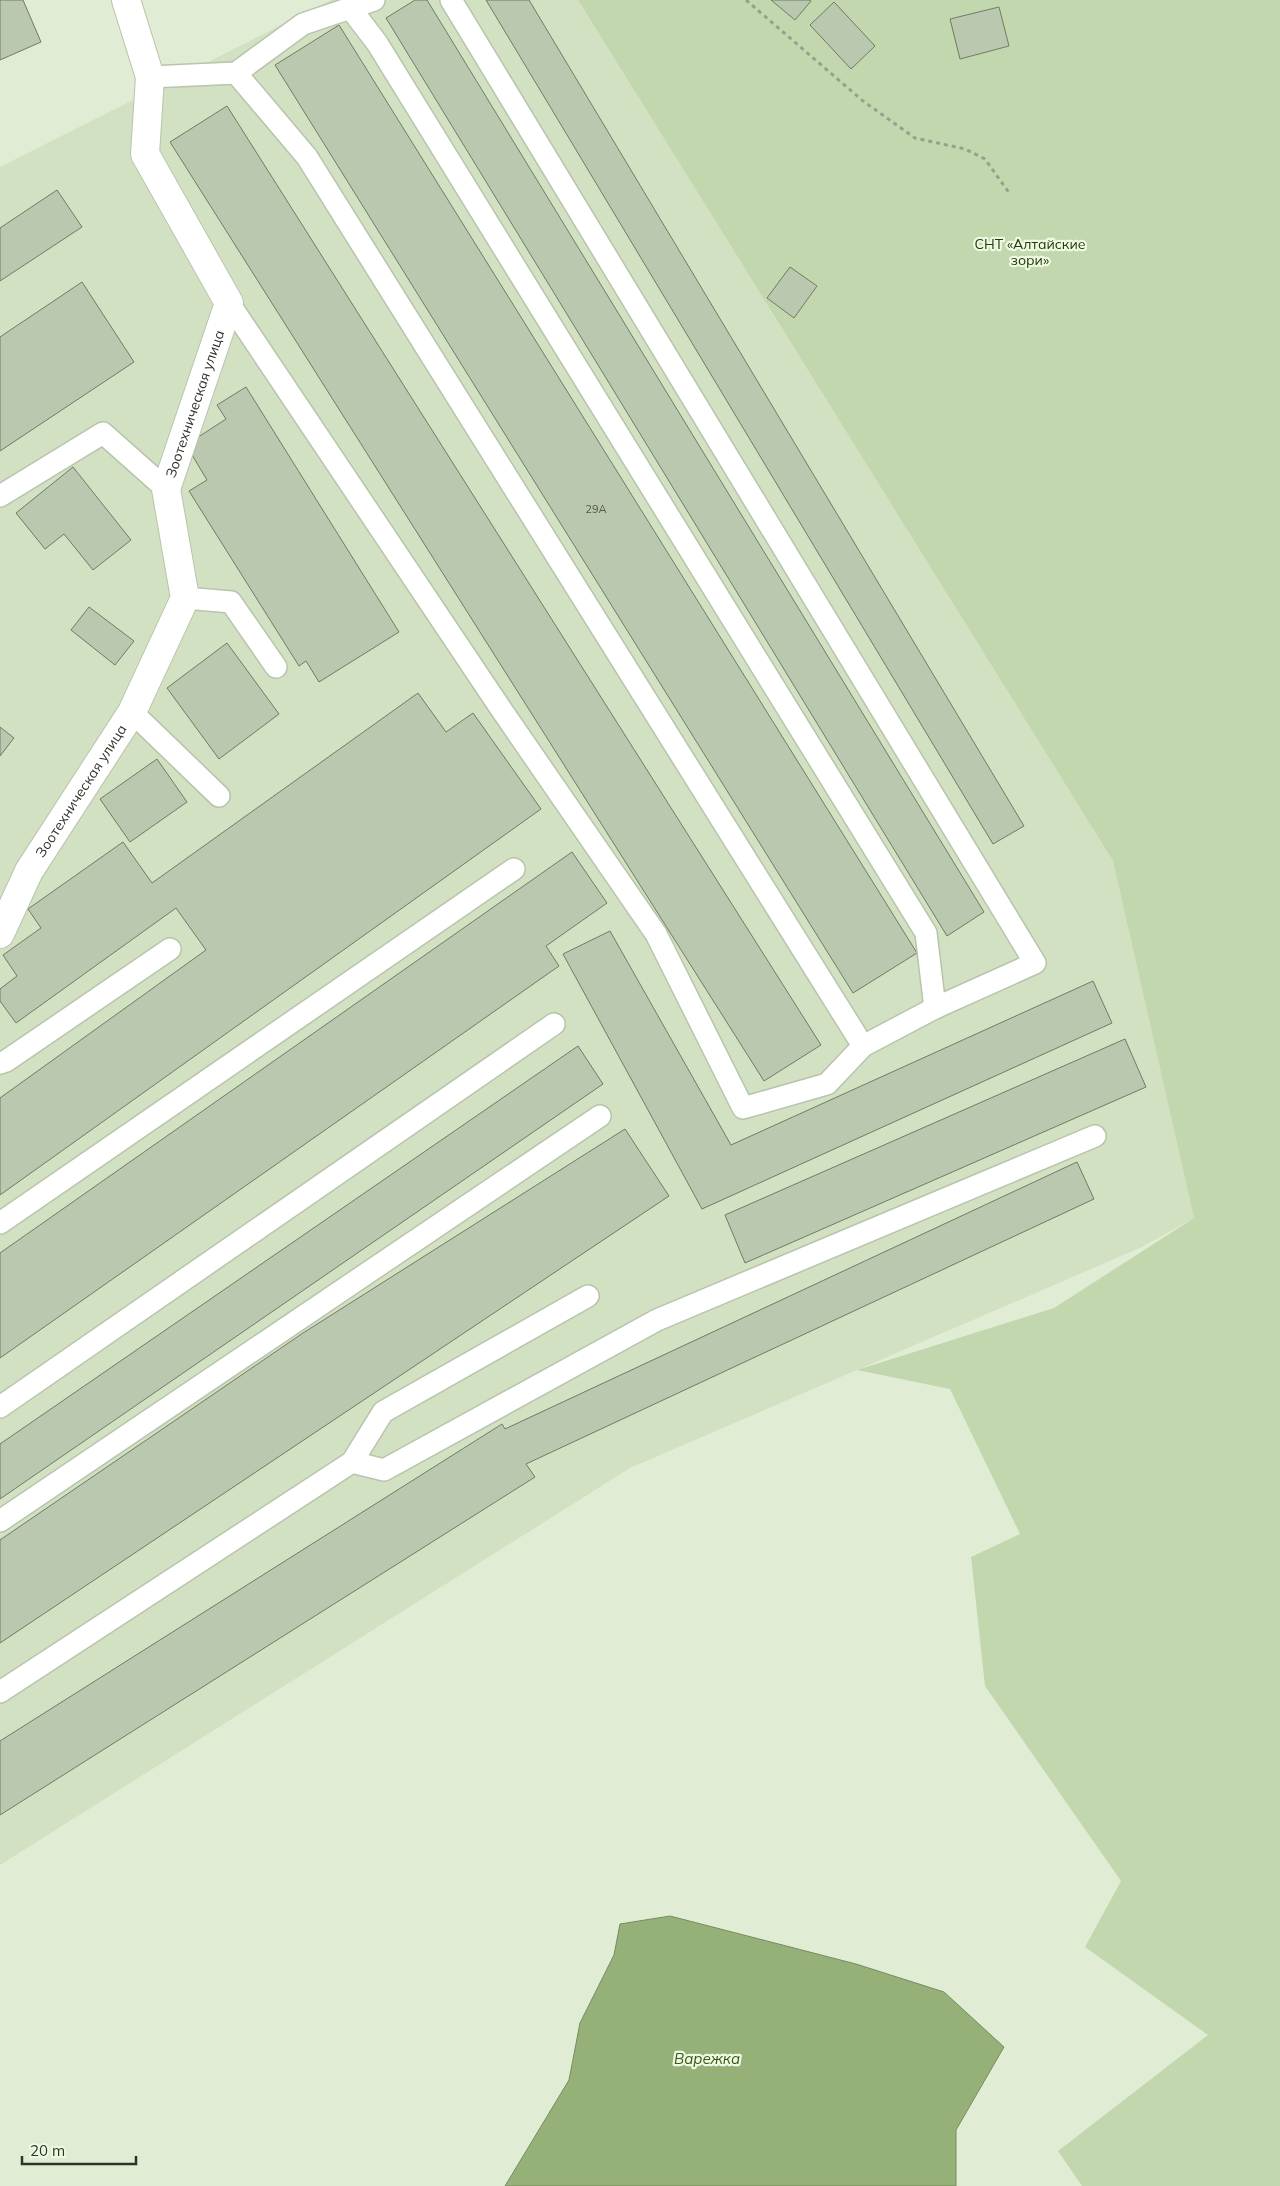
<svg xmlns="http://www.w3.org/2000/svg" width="1280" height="2186" viewBox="0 0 1280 2186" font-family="Mulish,sans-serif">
<rect width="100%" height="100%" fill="#e0edd4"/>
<!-- built -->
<polygon fill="#d1e1c2" points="331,0 578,0 1113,861 1194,1218 1142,1247 630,1468 0,1865 0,167"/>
<!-- green -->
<polygon fill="#c2d7ae" points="578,0 1280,0 1280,2186 1082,2186 1058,2151 1208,2035 1085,1947 1121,1881 985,1686 971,1557 1020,1534 950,1389 857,1370 1054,1308 1194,1218 1113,861"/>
<!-- water -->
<polygon fill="#95b178" stroke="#768b61" points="670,1916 856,1964 944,1992 1004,2047 956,2130 956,2186 505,2186 569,2080 580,2023 614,1955 620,1924"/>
<!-- building -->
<g fill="#bbc8b0" stroke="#707b65">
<polygon points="0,0 23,0 41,42 0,60"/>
<polygon points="415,0 427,0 984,912 947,936 386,18"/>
<polygon points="486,0 529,0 1024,826 993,844"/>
<polygon points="771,0 809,0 811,1 795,20"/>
<polygon points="834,2 875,46 851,69 810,25"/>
<polygon points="999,7 1009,46 960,59 950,19"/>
<polygon points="339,25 917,953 853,993 275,65"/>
<polygon points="227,106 821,1045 764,1081 170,142"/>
<polygon points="57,190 82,227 0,281 0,228"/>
<polygon points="790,267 817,286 794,318 767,298"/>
<polygon points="82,282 134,362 0,451 0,337"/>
<polygon points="246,387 399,632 319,682 306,661 299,666 189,491 207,480 186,445 226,419 217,405"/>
<polygon points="73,467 131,540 93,570 64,534 45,549 16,513"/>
<polygon points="89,607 134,641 115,665 71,630"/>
<polygon points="227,643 279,714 219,759 167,688"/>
<polygon points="418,693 446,732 473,713 541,809 0,1195 0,1098 206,950 176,908 16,1023 0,1001 0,989 17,976 3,955 41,928 28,909 123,842 152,883"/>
<polygon points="0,727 14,738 0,756"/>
<polygon points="157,759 187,802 130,842 100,799"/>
<polygon points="572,852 607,903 546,946 559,966 0,1358 0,1253"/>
<polygon points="610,931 731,1145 1093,981 1112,1023 702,1209 563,954"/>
<polygon points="1125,1039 1146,1087 745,1263 725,1215"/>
<polygon points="578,1046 603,1084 0,1499 0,1444"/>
<polygon points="625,1129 669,1196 0,1643 0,1540 303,1333"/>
<polygon points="1077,1162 1094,1199 526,1464 535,1477 0,1815 0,1741 502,1424 505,1429"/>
</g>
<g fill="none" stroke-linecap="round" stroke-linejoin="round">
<defs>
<g id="service">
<polyline points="351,9 377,43 926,933 935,1008"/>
<polyline points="236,73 307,157 863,1046"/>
<polyline points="150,77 236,73 303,24 374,0"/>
<polyline points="229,303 501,709 656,934 743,1108 827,1084 863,1046 935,1008 1035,963 451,0"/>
<polyline points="0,496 103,433 166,489"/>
<polyline points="185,598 231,602 276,667"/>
<polyline points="132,712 219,796"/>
<polyline points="0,1063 6,1061 170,949"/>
<polyline points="0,1223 514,869"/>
<polyline points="0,1407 554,1024"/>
<polyline points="352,1462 383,1412 588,1296"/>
<polyline points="0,1521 600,1116"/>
<polyline points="0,1692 352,1462 384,1470 657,1320 1095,1136"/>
</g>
<g id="minor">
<path id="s1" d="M 0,934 L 29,871 L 132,712 L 185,598 L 166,489 L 229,303 L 145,154 L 150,77 L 126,0"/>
</g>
</defs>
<!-- service casing -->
<use href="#service" stroke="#b8c4ac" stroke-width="24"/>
<!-- minor casing -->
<use href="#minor" stroke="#b8c4ac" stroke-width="30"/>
<!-- path -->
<polyline stroke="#97a08e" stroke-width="3" stroke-dasharray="4 4" stroke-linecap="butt" points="746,0 863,101 915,138 965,149 985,159 1010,194"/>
<!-- service -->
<use href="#service" stroke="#fff" stroke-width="21"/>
<!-- minor -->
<use href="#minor" stroke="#fff" stroke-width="28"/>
</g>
<g text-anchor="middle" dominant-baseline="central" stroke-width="4.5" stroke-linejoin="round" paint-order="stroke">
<!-- number labels -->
<g font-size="11" fill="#52584c">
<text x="596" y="509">29А</text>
</g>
<!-- park labels -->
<g font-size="14" fill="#25370d" stroke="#edfae1">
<text x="1030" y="244">СНТ «Алтайские<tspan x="1030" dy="16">зори»</tspan></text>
</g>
<!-- street labels -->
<g font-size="14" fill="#2f332a" stroke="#edfae1">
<text stroke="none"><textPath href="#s1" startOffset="585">Зоотехническая улица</textPath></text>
<text stroke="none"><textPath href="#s1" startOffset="165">Зоотехническая улица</textPath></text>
</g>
<!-- water labels -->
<g font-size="15" font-style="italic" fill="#3c561a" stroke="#edfae1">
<text x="707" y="2058">Варежка</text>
</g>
</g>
<!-- scale -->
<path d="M22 2156v8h114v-8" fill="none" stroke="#2f332a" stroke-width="2.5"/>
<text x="30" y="2156" font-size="15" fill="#2f332a" stroke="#edfae1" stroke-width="4" paint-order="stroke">20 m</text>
</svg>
